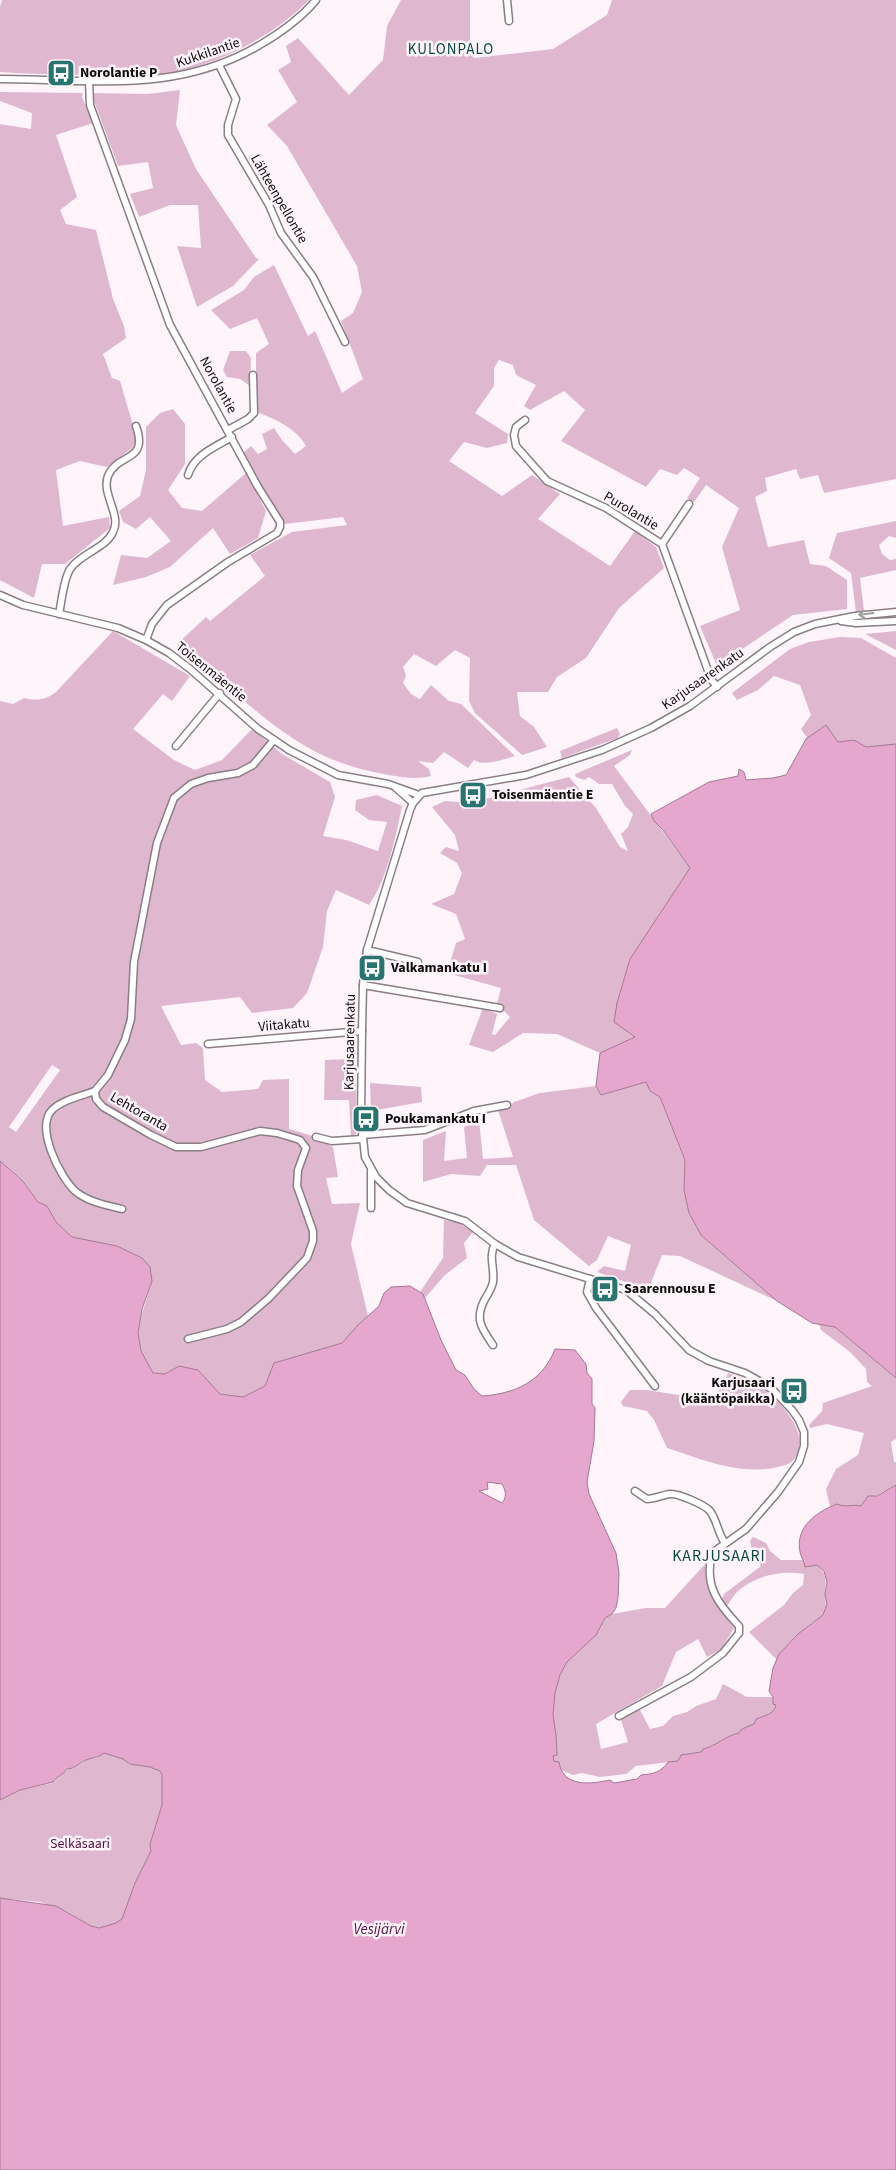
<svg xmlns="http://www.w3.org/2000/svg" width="896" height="2170" viewBox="0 0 896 2170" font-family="'Source Sans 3',sans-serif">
<rect width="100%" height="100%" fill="#fef4fa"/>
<!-- green -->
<g fill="#dfb8d0" fill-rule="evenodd">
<path d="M 2,0 L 309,0 C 275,35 221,63 172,73 C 144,78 113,76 84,75 C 56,74 28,74 0,72 L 0,7 Z"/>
<path d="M 401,0 L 470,0 L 470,54 L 474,58 L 553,49 L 607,15 L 612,0 L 896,0 L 896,479 L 824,493 L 818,475 L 800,479 L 796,469 L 765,478 L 767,491 L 755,497 L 768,547 L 804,540 L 810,564 L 826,566 L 847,580 L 847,609 L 793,615 L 717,666 L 700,626 L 740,610 L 722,547 L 739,508 L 706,485 L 694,502 L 687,498 L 700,478 L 684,468 L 677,475 L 660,469 L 646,487 L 561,441 L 585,410 L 564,391 L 530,410 L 524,406 L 536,385 L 516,375 L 513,365 L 499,360 L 494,368 L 494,386 L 475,413 L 508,434 L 507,443 L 487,448 L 464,442 L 449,461 L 502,496 L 532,475 L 560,494 L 538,519 L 610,566 L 635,531 L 656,547 L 664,568 L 619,608 L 586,658 L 557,677 L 548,692 L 517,692 L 520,716 L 534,727 L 547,747 L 522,755 L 475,713 L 469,701 L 470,658 L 455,650 L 436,666 L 414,654 L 403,667 L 406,676 L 403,683 L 411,694 L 420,699 L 431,685 L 449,701 L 461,704 L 515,756 C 504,759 484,767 474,760 L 468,768 L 444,752 L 433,763 L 418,761 L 429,769 L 431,776 C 413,780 401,777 383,774 C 316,762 279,731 229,688 C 212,673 194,659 177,644 L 206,617 L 210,621 L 265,576 L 250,555 L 292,532 L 347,525 L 343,517 L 285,524 L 263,489 L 244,452 L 251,446 L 258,454 L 267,449 L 262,434 L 274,428 L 282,440 L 295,454 L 306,446 C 297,429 274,418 256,412 L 256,353 L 269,344 L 257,318 L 230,329 L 211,310 L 244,290 L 254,277 L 274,265 L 308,336 L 315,331 L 342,393 L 363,379 L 341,321 L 353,313 L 362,292 L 357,266 L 287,146 L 267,125 L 297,102 L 278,70 L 291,62 L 286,46 L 298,38 L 349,95 L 383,60 L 387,26 Z"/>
<polygon points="180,90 176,125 196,169 256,258 259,259 233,286 197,307 177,246 201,248 198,205 170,205 139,217 130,194 153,188 148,162 118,166 91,93 148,94"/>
<polygon points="0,92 83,93 82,97 93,123 56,135 77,197 60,210 66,224 96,230 113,299 124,326 126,338 103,354 112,378 120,381 137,439 132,448 107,467 80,461 56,470 63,526 109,517 110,528 65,564 42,564 34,598 0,580 0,124 31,129 32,113 0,101"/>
<polygon points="230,351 246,351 251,358 250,386 240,379 227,377 223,370"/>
<polygon points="173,409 185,424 185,464 168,490 182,508 202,511 246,473 266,511 258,538 230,554 213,528 170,567 146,577 113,585 121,555 147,558 171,541 150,517 136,529 123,522 119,511 140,496 146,470 146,427 160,413"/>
<polygon points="896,521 896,538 889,536 879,545 882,554 890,560 896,559 896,570 860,578 864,611 856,612 851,573 829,558 837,533"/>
<path d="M 113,631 L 190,676 L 172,701 L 163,694 L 133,729 L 174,760 L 195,770 L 222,760 L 252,729 L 282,754 L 330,782 L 335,797 L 323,836 L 346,840 L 378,851 L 387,822 L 369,820 L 355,810 L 356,800 L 377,795 L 402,806 C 396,836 387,880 369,905 L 336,890 L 327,911 L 323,947 L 307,993 L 293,1008 L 252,1013 L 240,997 L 161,1006 L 181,1045 L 196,1043 L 203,1048 L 205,1080 L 222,1092 L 258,1089 L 263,1080 L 289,1079 L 289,1129 L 316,1137 L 333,1147 L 338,1177 L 326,1178 L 332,1204 L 360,1203 L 351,1244 L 368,1316 L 342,1343 L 274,1363 L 265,1386 L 243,1397 L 220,1394 L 197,1370 L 179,1366 L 165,1374 L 152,1373 C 149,1366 143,1359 141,1352 C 133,1328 146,1304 152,1281 L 142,1258 L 117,1246 L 72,1237 L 56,1222 L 47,1206 L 38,1202 L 22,1179 L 0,1161 L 0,701 L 13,704 L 24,698 C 37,701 45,700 56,692 ZM 52,1065 L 60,1070 L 16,1132 L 9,1127 Z"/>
<polygon points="896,631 896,650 865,634"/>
<polygon points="840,637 861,638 896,658 896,804 807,738 801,729 811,715 800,685 774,676 758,690 737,700 732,693 790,649 809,642"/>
<polygon points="617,728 620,734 618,738 562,758 560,751"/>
<polygon points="632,750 630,755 614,766 690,868 630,959 617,1003 627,1032 636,1037 600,1053 557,1034 523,1033 493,1052 469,1045 483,1008 497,1014 492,1034 495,1035 510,1017 497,1004 501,988 447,973 456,943 465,939 456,914 431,904 454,894 462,873 457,863 440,853 446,847 459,851 455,835 432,807 445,801 470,803 569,777 596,808 620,847 628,851 621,834 628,827 633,814 625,806 612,784 599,784 589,777 584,780 576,777 575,774"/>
<polygon points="352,1037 356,1037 356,1134 351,1136 349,1100 324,1100 325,1060 351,1059"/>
<polygon points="646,1082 650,1091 660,1097 685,1160 684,1190 689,1213 701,1235 777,1301 680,1256 662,1255 648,1290 597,1272 604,1266 625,1271 631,1245 608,1236 597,1260 589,1266 534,1220 516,1165 487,1165 480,1176 451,1174 423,1182 423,1140 446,1131 444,1161 467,1158 464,1127 479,1121 483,1159 513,1157 498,1110 508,1108 514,1102 540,1093 596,1086 601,1095"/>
<polygon points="370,1083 421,1087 422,1102 371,1111"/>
<polygon points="444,1220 459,1223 473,1232 464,1243 467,1258 445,1275 425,1298 420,1292 443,1258"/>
<path d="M 819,1324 L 835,1327 L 896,1378 L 896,1439 L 891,1442 L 894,1462 L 896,1462 L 896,1485 L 864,1502 L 861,1506 C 852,1504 846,1508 837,1504 L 830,1507 L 826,1489 L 836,1469 L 858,1455 L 864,1433 L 827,1424 L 810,1428 L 809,1425 L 822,1411 L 823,1403 L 872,1386 L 867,1382 L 866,1369 L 850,1352 L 821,1330 Z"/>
<path d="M 728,1373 C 737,1376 746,1379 753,1383 C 773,1393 805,1425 799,1448 C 797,1458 792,1464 782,1466 C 742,1477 704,1460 667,1448 L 654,1420 L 647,1411 L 623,1406 L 621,1402 L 630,1390 L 647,1390 L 710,1400 L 723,1386 Z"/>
<path d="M 753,1537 L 766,1543 L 770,1551 L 781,1560 L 803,1560 L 810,1565 L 817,1565 C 827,1573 826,1580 825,1592 C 825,1600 828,1608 823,1615 C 820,1619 814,1621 810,1624 C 801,1634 781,1648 777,1660 L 749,1632 L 784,1605 L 793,1593 L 803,1585 L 804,1574 C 781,1570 754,1576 737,1592 C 733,1596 730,1602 727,1606 L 722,1600 L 724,1594 L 761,1566 L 753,1553 L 750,1541 Z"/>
<path d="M 705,1564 C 711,1593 716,1605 734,1628 L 721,1650 L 707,1657 L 698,1639 L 676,1652 L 662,1686 L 596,1724 L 601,1749 L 628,1742 L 621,1720 L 639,1708 L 650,1729 L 663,1726 L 673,1716 L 687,1712 L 696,1706 L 716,1699 L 723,1684 L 747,1697 L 773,1697 C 781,1714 768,1714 757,1719 L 754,1724 L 742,1729 L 739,1733 C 727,1735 716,1746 703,1749 L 701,1752 L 681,1755 L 678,1761 L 636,1766 L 626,1774 L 600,1777 L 582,1773 L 573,1775 L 561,1770 L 559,1765 L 554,1761 L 553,1756 L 557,1747 L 553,1715 L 555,1693 L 560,1675 L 567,1662 L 596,1635 L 605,1618 L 612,1614 L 646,1608 L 665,1608 Z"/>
<path d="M 104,1753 L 124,1759 L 130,1764 L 150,1767 L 160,1771 L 162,1775 L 162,1805 L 150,1844 L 151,1851 L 135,1883 L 122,1919 L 116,1923 L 99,1928 L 91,1926 L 66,1911 L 40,1902 L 0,1898 L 0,1800 L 20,1790 L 53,1783 C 59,1769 78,1769 87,1759 L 97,1758 Z"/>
</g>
<!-- water -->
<g fill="#e5a7ce" stroke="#a57894" fill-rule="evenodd">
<polygon points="826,725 838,742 854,740 866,747 896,744 896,1378 835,1327 812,1323 777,1301 701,1235 689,1213 684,1190 685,1160 660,1097 650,1091 646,1082 601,1095 596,1086 600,1053 635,1037 614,1022 617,1003 630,959 690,868 663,830 654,821 651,814 709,782 738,776 739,769 744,772 746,780 773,778 786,775 806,739"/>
<path d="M 0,1161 L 22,1180 L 38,1202 L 47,1206 L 56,1222 L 72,1237 L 117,1246 L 142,1258 L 150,1267 L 152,1281 L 142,1309 L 138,1333 L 141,1351 L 153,1373 L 165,1374 L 179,1366 L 198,1370 L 220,1394 L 243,1397 L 265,1386 L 274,1363 L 342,1343 L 358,1325 L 379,1306 L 384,1293 L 391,1287 L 410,1286 L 423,1294 L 441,1340 L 456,1370 L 465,1375 L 474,1389 L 482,1396 C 515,1394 543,1381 555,1349 L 575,1350 L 586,1364 L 587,1373 L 592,1379 L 592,1404 L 595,1408 L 594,1441 L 587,1482 L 589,1494 L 616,1553 L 619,1573 L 618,1598 L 616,1608 L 612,1614 L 605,1618 L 596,1635 L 567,1662 L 560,1675 L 555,1693 L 553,1715 L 556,1735 L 557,1755 L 553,1756 L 554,1761 L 559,1762 C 563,1788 591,1784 610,1780 L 614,1783 L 637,1779 L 641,1775 C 654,1774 661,1772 668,1762 L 678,1761 L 681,1755 L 701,1752 L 703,1749 C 716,1746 727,1735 739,1733 L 742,1729 L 754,1724 L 756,1719 C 765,1715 774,1715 776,1705 L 773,1704 L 773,1697 L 769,1691 L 773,1668 L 779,1654 L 798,1634 L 823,1615 L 827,1604 L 825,1594 L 827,1582 L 824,1571 L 817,1565 L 805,1567 C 804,1561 801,1557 800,1552 C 795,1526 817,1512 837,1504 C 846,1508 852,1504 861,1506 L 868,1496 L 877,1496 L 896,1485 L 896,2170 L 0,2170 L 0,1898 L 56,1906 L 91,1926 L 99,1928 L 116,1923 L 122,1919 L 135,1883 L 151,1851 L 150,1844 L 162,1805 L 162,1775 L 160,1771 L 150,1767 L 130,1764 L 123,1759 L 104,1753 C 98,1758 95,1757 89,1759 C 81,1761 75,1769 67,1769 C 63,1775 55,1777 53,1782 L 20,1790 L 0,1800 ZM 487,1482 L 502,1484 C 506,1491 507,1497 502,1503 L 479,1491 L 488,1489 Z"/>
</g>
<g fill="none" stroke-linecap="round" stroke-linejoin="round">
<defs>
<g id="minor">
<polyline points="507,0 509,21"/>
<polyline points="219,65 236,99 228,125 228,135 269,205 281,233 313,277 345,342"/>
<path d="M 0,79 C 94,79 178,95 263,43 C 283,31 301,18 316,0"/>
<polyline points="89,81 90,105 170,325 258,487 280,522 280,527 277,533 228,562 167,605 152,624 146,640"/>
<polyline points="525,420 516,427 514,435 516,446 547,481 606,508 662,544 711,679 717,687"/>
<polyline points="228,430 248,419 254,413 253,375"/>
<path d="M 188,475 C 194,455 215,447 232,437"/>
<polyline points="662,544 689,504"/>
<polyline points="0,595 23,605 118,628 146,640 169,653 190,669 258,729 289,750 338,775 388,784 419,795"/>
<path d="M 59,614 C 62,600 63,581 70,569 C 81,553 105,549 113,532 C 122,515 101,494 108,476 C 118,452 149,463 136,426"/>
<polyline points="841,621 856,623 896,621"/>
<polyline points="176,746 220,693"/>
<polyline points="396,788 413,803"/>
<polyline points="367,950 418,962"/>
<polyline points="363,985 500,1008"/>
<polyline points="208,1044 362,1031"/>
<path d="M 95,1091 C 81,1096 62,1100 52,1110 C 35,1128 60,1177 75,1191 C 88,1202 106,1205 122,1209"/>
<polyline points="362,1135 425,1130 474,1111 507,1105"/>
<polyline points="316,1137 332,1141 362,1139"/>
<polyline points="371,1208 371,1171"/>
<polyline points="590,1279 587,1292 596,1308 655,1386"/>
<polyline points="188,1339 227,1329 241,1322 269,1298 307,1258 313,1241 313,1231 297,1186 298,1170 306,1148 300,1140 277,1133 260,1131 201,1147 176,1147 151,1135 103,1107 96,1099 95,1091 108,1075 125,1040 131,1019 134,962 157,843 174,798 191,784 208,778 238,773 253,765 274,740"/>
<path d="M 493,1345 C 482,1329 474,1319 485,1299 C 488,1294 492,1288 493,1282 C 495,1268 488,1257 495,1244"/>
<path d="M 635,1491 L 647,1499 C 655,1499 662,1495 670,1494 C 678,1493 705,1505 710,1511 C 717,1520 718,1534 725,1543"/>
<path d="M 619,1716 L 691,1677 L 723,1653 L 739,1633 L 739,1626 C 717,1603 704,1585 712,1553 L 746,1529 L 778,1492 L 799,1462 L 804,1446 L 804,1432 L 799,1420 L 792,1410 L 774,1391 L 761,1382 L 745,1373 L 709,1361 L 689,1350 L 655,1314 L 626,1290 L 518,1257 L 495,1244 L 465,1221 L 407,1203 L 389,1190 L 376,1177 L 365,1157 L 361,1118 L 362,1031 L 363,985 L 367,950 L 410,810 L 413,803 L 422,793 L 526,775 L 602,750 L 651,728 L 690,706 L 770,647 L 794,632 L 815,624 L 855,616 L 896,612"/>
</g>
</defs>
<!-- minor casing -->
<use href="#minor" stroke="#897e84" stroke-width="9"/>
<!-- minor -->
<use href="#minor" stroke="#fff" stroke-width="6"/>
</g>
<!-- one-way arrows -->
<defs><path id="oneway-shaft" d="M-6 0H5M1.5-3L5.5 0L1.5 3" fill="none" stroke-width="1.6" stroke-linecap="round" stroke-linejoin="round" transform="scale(1.25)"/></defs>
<use stroke="#9f9e9f" href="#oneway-shaft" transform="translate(866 614) rotate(173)"/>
<!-- icons -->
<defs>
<symbol id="bus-square" viewBox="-11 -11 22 22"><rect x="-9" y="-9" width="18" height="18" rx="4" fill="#297370" stroke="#fef4fa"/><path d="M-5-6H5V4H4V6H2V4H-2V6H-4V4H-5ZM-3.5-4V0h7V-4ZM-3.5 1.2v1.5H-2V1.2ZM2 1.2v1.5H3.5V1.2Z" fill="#fff"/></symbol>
</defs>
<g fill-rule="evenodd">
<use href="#bus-square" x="45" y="57" width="32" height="32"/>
<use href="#bus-square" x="457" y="779" width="32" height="32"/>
<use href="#bus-square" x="356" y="952" width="32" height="32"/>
<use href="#bus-square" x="350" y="1103" width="32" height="32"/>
<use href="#bus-square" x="589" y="1273" width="32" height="32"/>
<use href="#bus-square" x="778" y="1375" width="32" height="32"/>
</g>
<g text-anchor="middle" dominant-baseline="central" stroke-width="5" stroke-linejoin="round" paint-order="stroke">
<!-- street labels -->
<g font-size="14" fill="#100c0e" stroke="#fef4fa">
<text transform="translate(208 53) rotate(-19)">Kukkilantie</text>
<text transform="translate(279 199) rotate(60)">Lähteenpellontie</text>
<text transform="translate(218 385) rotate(61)">Norolantie</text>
<text transform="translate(631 511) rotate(31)">Purolantie</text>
<text transform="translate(211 672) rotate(39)">Toisenmäentie</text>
<text transform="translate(703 679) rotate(-35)">Karjusaarenkatu</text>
<text transform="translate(284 1025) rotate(-5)">Viitakatu</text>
<text transform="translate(350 1042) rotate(-89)">Karjusaarenkatu</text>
<text transform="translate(139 1112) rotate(30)">Lehtoranta</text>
</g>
<!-- poi labels -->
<g font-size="14" font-weight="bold" fill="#100c0e" stroke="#fef4fa" text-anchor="start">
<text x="80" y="73">Norolantie P</text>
<text x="492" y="795">Toisenmäentie E</text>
<text x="391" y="968">Valkamankatu I</text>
<text x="385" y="1119">Poukamankatu I</text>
<text x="624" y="1289">Saarennousu E</text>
<text x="775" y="1383" text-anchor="end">Karjusaari<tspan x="775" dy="16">(kääntöpaikka)</tspan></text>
</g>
<!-- park labels -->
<g font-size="14" fill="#581145" stroke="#fef4fa">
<text x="80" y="1844">Selkäsaari</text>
</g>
<!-- neighbourhood labels -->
<g font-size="15" letter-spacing="1" fill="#084947" stroke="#fef4fa">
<text x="451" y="49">KULONPALO</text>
</g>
<!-- water labels -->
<g font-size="15" font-style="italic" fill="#571044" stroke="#fef4fa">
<text x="379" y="1929">Vesijärvi</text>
</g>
<!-- quarter labels -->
<g font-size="16" letter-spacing="1" fill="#084947" stroke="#fef4fa">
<text x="719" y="1556">KARJUSAARI</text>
</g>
</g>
</svg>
